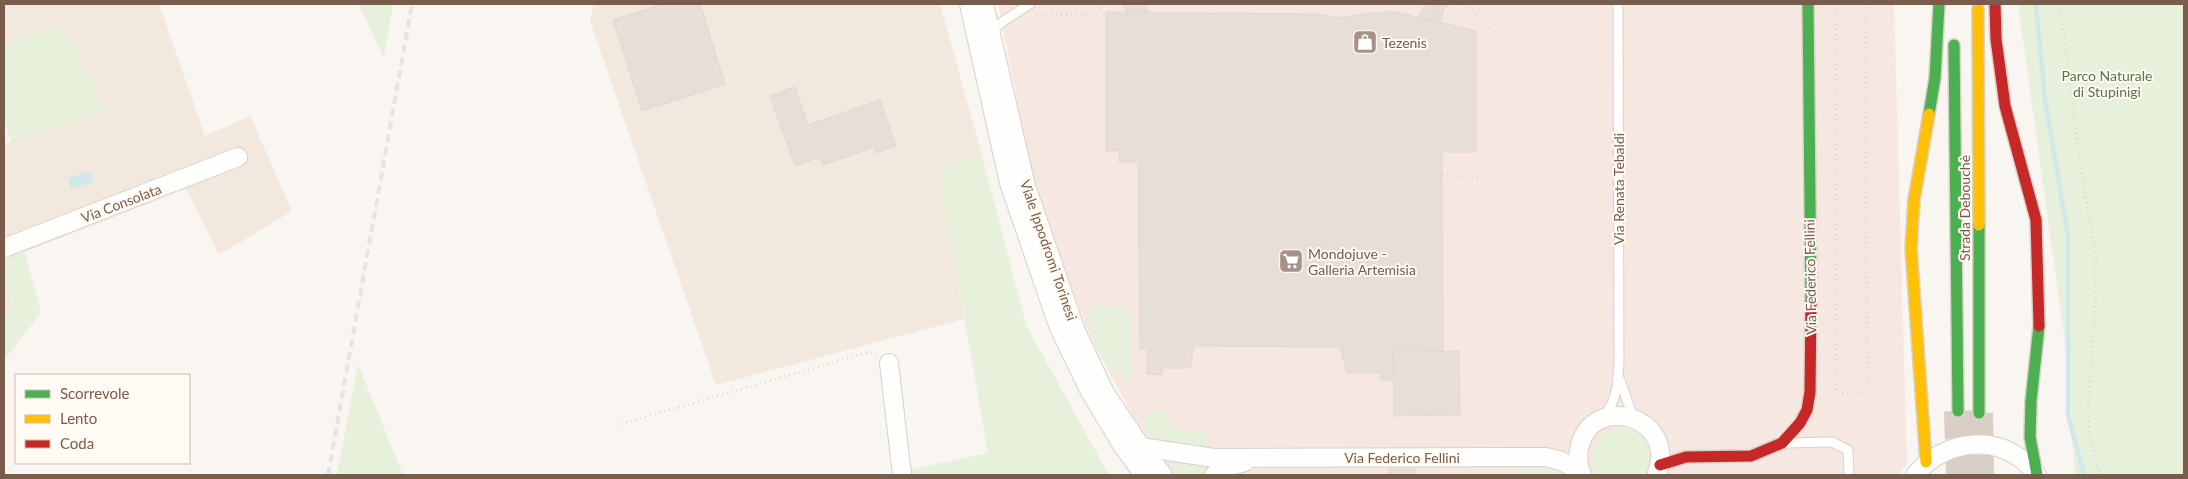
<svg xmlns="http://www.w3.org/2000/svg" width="2188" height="479" viewBox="0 0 2188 479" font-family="Lato,sans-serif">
<rect width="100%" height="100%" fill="#f9f5f0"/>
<!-- residential -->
<g fill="#f2e8de">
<polygon points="4,4 159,4 205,136 250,116 292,211 219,255 186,189 4,260 4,144 11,141 64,25 4,45"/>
<polygon points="594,4 940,4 982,155 939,169 964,319 716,385 590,21"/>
<polygon points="4,275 14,309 4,313"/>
</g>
<!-- commercial -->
<polygon fill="#f6e8e1" points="998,4 1894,4 1907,463 1898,475 1173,475 1144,437 1093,342 1039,211"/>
<!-- green -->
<g fill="#e7f0db">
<polygon points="358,4 393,4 384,58"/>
<polygon points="2018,4 2184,4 2184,475 2075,475 2066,349"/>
<polygon points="64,25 105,112 11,141 4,120 4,45"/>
<polygon points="982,155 1026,325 1109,475 908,475 908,470 988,453 938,169"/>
<polygon points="25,252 41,313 4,360 4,313 14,309 4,275 4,260"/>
<path d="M 1095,306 L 1130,306 L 1132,379 C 1103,375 1092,336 1086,311 Z"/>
<polygon points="358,364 403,475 337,475"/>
<polygon points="1153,411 1163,411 1163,418 1171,418 1172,430 1208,430 1208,446 1182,446 1151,437 1143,422 1147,414"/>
<path d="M 1619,427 C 1644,429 1660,453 1643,475 L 1598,475 C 1584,454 1595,432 1619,427 Z"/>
<polygon points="1193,462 1212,466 1202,475 1176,475 1166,463 1183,465"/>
<polygon points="1516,468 1558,470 1568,475 1516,475"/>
</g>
<!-- water -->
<polygon fill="#d0e8ea" points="90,171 94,182 71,189 68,178"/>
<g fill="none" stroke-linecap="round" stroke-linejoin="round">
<!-- stream -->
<polyline stroke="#d0e8ea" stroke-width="4.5" points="2036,4 2045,100 2068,236 2068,415 2084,475"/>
</g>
<!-- building -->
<g fill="#e6ded7" stroke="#e2d8d2">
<polygon points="663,4 700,4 725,84 642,111 613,20"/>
<polygon points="1123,4 1145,4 1148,12 1127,12"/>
<polygon points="1425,4 1449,4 1445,7 1440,23 1418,17"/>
<polygon points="1391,11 1476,31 1476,152 1442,152 1443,352 1393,352 1394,380 1380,380 1381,373 1347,373 1340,347 1194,346 1190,368 1162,368 1162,375 1147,374 1147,348 1140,350 1138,162 1119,162 1119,150 1106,151 1106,12 1318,14 1336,18"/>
<polygon points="795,87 808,125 880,100 896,146 876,153 874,147 823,165 820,157 795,166 770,96"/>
<polygon points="1459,351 1460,415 1394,416 1393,352"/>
<rect x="1388" y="469" width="28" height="6"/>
</g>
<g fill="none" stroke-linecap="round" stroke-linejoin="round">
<!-- primary-tunnel -->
<g stroke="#d9cfc7" stroke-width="28" stroke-dasharray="28 14" stroke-linecap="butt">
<polyline points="1958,411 1960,475"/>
<polyline points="1979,413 1980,475"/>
</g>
<defs>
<g id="lane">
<polyline points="991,32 1002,22 1030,4"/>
<polyline points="1620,380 1633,417"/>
<path d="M 1603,417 C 1617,402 1618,382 1619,363 L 1618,4"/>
<polyline points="1787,443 1832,442 1848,450 1849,475"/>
</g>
<g id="street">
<polyline points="969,4 1009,183 1059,328 1089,390 1122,445 1144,475"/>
<polyline points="984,4 1026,186 1076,331 1105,393 1141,447 1163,475"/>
<polyline points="4,248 238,157"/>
<polyline points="889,363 902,475"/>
<polyline points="1141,447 1214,458 1546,457 1561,461 1580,471"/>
<polyline points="1214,475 1226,467 1245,462"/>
<path d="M 1582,475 C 1578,466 1577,455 1580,445 C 1595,392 1677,417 1657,473"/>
<path d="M 1915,475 C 1940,445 1985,433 2020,458 C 2026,462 2032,469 2037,475"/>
</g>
<g id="fast">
<polyline points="1808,4 1811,303"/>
<polyline points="1954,45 1958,411"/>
<polyline points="1929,114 1935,78 1939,4"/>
<polyline points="1979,225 1979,413"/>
<polyline points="2037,475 2030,437 2031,401 2039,326"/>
</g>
<g id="slow">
<polyline points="1978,9 1979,225"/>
<polyline points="1926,462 1911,248 1914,200 1929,114"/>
</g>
<g id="jam">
<polyline points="1995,4 1996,39 2005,106 2036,220 2039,326"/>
<polyline points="1660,465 1686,457 1751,456 1782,443 1800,423 1807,410 1810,392 1811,303"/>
</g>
</defs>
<!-- lane casing -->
<use href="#lane" stroke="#d7d1cb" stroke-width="11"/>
<!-- street casing -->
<use href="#street" stroke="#d7d1cb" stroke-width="20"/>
<!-- fast casing -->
<use href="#fast" stroke="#d9d2cb" stroke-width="14"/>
<!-- slow casing -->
<use href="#slow" stroke="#d9d2cb" stroke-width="14"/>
<!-- jam casing -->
<use href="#jam" stroke="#d9d2cb" stroke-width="14"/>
<!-- path -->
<g stroke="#dcd5d0" stroke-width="2.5" stroke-dasharray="1 4" stroke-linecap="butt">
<polyline points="1135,4 1138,12"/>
<polyline points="1456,4 1467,5"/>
<polyline points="1469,4 1467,5 1497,34"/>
<polyline points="1836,4 1836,393 1867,393 1866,4"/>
<polyline points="2060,4 2080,163 2096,257 2095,307 2088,415 2090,440 2097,465 2103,475"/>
<polyline points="1036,15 1095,14 1105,4"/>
<polyline points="1430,20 1438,4"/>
<polyline points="1442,175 1484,179"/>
<polyline points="621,424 869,352 876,355"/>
</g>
<!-- lane -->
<use href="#lane" stroke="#fefefd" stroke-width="9"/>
<!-- street -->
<use href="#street" stroke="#fefefd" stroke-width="18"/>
<!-- fast -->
<use href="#fast" stroke="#4caf50" stroke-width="11"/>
<!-- slow -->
<use href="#slow" stroke="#ffc107" stroke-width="11"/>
<!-- jam -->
<use href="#jam" stroke="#c62828" stroke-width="11"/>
<!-- rail -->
<polyline stroke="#e6e3e7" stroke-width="4" stroke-dasharray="8 5" stroke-linecap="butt" points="328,475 412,4"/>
</g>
<!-- icons -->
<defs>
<symbol id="shop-square" viewBox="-11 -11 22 22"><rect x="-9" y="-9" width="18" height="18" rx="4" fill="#a69286" stroke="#fffaf3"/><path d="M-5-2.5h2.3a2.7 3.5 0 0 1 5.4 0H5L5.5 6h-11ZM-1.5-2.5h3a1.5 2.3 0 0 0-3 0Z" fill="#fff"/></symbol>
<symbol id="supermarket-square" viewBox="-11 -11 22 22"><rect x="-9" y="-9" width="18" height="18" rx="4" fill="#a69286" stroke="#fffaf3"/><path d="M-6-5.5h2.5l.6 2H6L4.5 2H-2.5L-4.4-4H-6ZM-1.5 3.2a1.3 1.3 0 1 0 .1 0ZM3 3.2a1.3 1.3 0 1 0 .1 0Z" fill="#fff"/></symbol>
</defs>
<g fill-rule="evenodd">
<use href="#shop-square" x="1351" y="28" width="28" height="28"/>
<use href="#supermarket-square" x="1277" y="247" width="28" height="28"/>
</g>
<g text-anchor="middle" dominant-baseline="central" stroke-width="4" stroke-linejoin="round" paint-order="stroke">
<!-- poi labels -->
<g font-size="14" fill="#7a5c4d" stroke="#fffaf3" text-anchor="start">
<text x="1382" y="42">Tezenis</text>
<text x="1308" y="253">Mondojuve -<tspan x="1308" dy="16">Galleria Artemisia</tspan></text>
</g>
<!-- park labels -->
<g font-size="14" fill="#537a41" stroke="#fffaf3">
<text x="2107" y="75">Parco Naturale<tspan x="2107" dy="16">di Stupinigi</tspan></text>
</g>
<!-- street labels -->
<g font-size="14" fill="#7a5c4d" stroke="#fffaf3">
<text transform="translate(1618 189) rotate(-90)">Via Renata Tebaldi</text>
<text transform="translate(121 203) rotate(-21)">Via Consolata</text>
<text transform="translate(1964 208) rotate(-90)">Strada Debouchè</text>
<text transform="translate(1049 250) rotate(71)">Viale Ippodromi Torinesi</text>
<text transform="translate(1810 277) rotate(-91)">Via Federico Fellini</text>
<text x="1402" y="457">Via Federico Fellini</text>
</g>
</g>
<!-- border -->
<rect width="2188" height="479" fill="none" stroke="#7a5c4d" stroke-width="10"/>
<!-- legend -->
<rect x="15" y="374" width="175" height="90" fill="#fffaf3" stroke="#cabbb1"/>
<rect x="25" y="390" width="25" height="8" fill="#4caf50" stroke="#cabbb1"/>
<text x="60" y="399" font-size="15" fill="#7a5c4d">Scorrevole</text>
<rect x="25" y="415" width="25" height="8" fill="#ffc107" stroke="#cabbb1"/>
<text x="60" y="424" font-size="15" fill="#7a5c4d">Lento</text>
<rect x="25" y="440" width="25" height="8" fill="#c62828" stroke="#cabbb1"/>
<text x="60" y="449" font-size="15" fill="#7a5c4d">Coda</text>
</svg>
